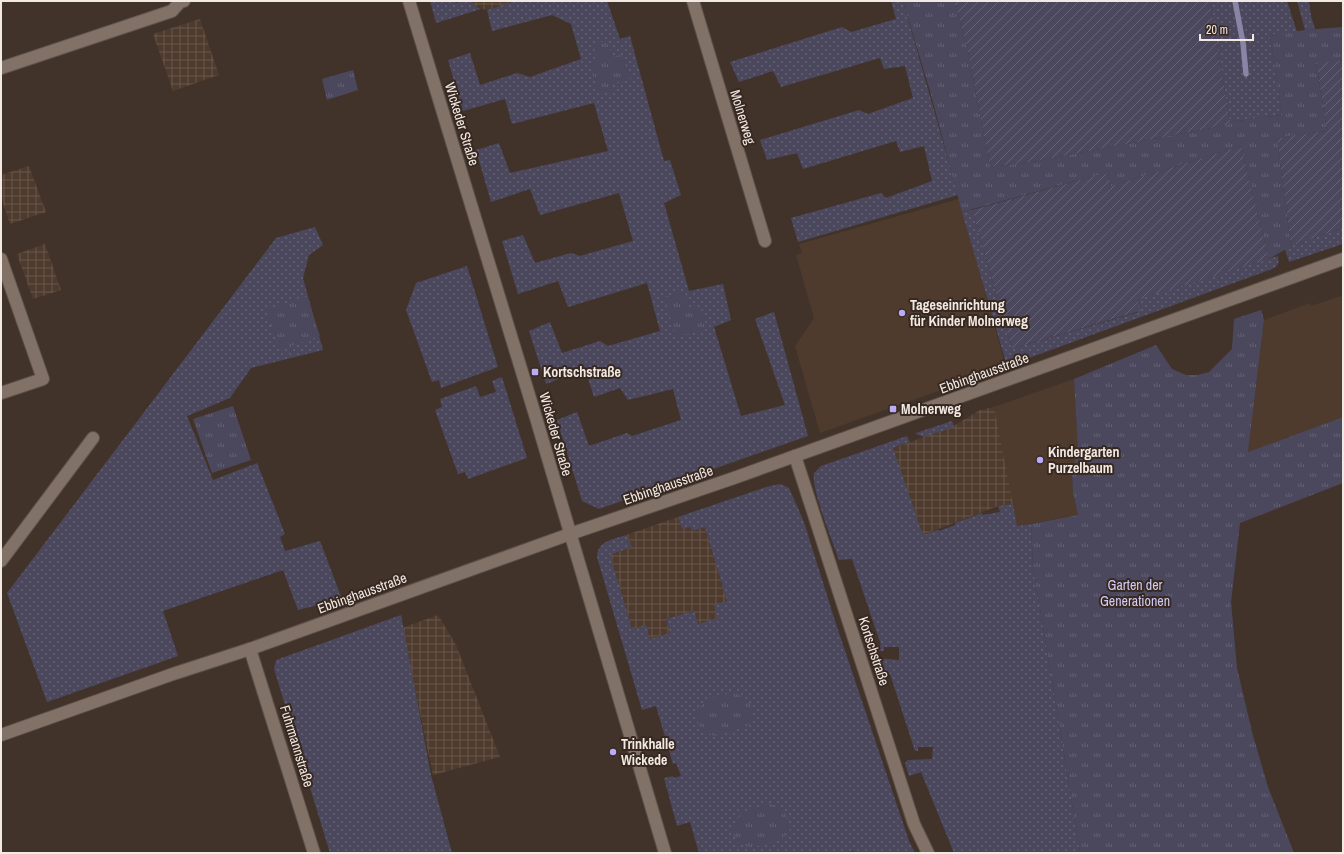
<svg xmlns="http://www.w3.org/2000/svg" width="1344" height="854" viewBox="0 0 1344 854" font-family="'Archivo Narrow',sans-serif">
<defs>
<pattern id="industrial-grid" width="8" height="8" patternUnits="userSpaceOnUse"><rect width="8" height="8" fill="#4e3b2e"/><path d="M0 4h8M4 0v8" fill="none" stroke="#68574c"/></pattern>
<pattern id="grass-dots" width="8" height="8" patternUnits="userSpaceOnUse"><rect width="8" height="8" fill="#4b485e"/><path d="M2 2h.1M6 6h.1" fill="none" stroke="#656275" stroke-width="1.8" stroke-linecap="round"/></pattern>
<pattern id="park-tufts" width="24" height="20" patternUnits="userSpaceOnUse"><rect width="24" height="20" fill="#4b485e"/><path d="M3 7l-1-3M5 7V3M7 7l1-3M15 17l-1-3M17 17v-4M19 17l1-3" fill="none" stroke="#656275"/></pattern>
<pattern id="garden-furrows" width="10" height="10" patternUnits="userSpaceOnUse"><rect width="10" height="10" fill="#4b485e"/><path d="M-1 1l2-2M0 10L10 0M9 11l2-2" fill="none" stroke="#656275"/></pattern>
</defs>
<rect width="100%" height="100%" fill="#41332a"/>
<!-- built -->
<g fill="#4e3b2e">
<polygon points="959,199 1006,367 820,433 795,346 814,318 796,255 802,253 799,244"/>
<polygon points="1341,296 1343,297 1343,417 1248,452 1264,320 1310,303 1311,306"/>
<polygon points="1074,379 1078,451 1072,470 1073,493 1078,515 1017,526 994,407"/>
</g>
<!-- industrial -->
<g fill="url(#industrial-grid)">
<polygon points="472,1 516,1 487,10 481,9 475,6"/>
<polygon points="200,19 219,75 173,91 153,34"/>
<polygon points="29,166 46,212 10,224 1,197 1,175"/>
<polygon points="45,244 61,290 33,299 17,254"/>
<polygon points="994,407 1013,504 998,506 923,535 893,448 952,427 980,410"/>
<polygon points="678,517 682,529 690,527 692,531 705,527 727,601 717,618 698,624 693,611 680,615 666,619 670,633 650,639 632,629 610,555 632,547 626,535"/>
<polygon points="438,615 456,645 500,757 433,775 402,628"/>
</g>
<!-- grass -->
<g fill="url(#grass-dots)">
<polygon points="430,1 455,1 456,3 465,1 472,1 475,6 481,9 436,23"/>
<polygon points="516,1 607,1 620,39 630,36 664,161 670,160 681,195 664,203 689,291 723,284 731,320 714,327 741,416 785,405 755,319 774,312 808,436 599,509 582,501 557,420 577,412 589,446 627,433 632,436 681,420 673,389 628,400 620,388 594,397 585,369 546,384 529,331 550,322 562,353 600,341 608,346 660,331 647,283 568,307 558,281 518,294 502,241 523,235 535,263 571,253 580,256 633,241 619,193 540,215 530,189 491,202 476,150 499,143 510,173 608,151 594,103 512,124 505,99 463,111 448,60 470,53 480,85 517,73 530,77 581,59 571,24 552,15 492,31 487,10"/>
<polygon points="891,1 903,1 958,195 798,242 791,218 881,193 886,198 932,181 924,146 900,152 896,141 803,169 797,153 767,160 760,140 859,110 868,114 913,98 905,66 884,69 880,58 781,87 773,71 739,82 730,62 842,27 851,32 896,19"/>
<polygon points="1210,1 1287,1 1297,32 1270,35 1282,115 1230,122"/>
<polygon points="1297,1 1309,1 1311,16 1315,29 1305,30"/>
<path d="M 972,210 L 1012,349 L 1139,312 L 1136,300 L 1278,256 C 1279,263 1279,266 1272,269 L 1007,366 L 962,212 Z"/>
<polygon points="315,227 323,245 309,255 303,278 323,350 251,368 230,398 187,416 213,480 257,463 285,534 280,537 285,551 320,541 342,599 298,610 283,570 163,611 178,656 47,702 7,593 276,238"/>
<polygon points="1343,228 1343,244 1289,262 1285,249 1291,246"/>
<polygon points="467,266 498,367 441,388 439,380 432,382 406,310 416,283"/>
<polygon points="502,377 527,458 468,479 465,472 458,474 435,410 442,407 440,399 476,386 480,397 496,392 492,381"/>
<polygon points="952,421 954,427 924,437 916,434 916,433"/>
<path d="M 907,436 L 910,443 L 908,442 L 893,448 L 923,535 L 938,530 L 939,531 L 955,525 L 955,523 L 982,513 L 983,515 L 1000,512 L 998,506 L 1013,504 L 1017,526 L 1031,524 L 1033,567 L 1060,729 L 1080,853 L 954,853 L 921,772 L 909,776 L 905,763 L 908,760 L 932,759 L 933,747 L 918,747 L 918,751 L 915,751 L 890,674 L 877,677 L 872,663 C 878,656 891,660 899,660 L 899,647 L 884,647 L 884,651 L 870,650 L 869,647 L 881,645 L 852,559 L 839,560 C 833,542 811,489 814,473 L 821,466 Z"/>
<path d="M 780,484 L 789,488 L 804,522 L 835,621 L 909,841 L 915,853 L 854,853 L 853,851 L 847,853 L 699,853 L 690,822 L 677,826 L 664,778 L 673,776 L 673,778 L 681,776 L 676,763 L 673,764 L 656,706 L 642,710 L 597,557 C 597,541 614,539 626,535 L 632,547 L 610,555 L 632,629 L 646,625 L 650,639 L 670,633 L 666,619 L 694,611 L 698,624 L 717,618 L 714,605 L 727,601 L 705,527 L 692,531 L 690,527 L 682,529 L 678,517 L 766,487 Z"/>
<polygon points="401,615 431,775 452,853 330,853 274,669 276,660"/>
</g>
<!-- park -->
<g fill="url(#park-tufts)">
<polygon points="903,1 954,1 967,46 990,167 1037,161 1227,125 1230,122 1282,115 1270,35 1305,30 1343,27 1343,60 1316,64 1327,131 1294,135 1277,139 1291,246 1269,259 1241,146 1111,186 1108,173 1090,177 962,212 930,91"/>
<polygon points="607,40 613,57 621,55 624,56 631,78 609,85 611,91 599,94 589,64 598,61 593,45"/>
<polygon points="353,70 358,90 327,100 322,79"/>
<polygon points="685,291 690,308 700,305 707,328 676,338 664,297"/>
<polygon points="306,296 320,336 280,350 266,310"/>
<polygon points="1261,310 1264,320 1248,452 1343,417 1343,483 1240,523 1231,602 1237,668 1252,732 1268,787 1294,853 1080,853 1060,729 1033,567 1031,524 1078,515 1073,493 1072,470 1078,451 1074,379 1156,345 1172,369 1186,375 1197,375 1209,372 1232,349 1234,319"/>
<polygon points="233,406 251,460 212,473 193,419"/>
<polygon points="734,692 749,701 754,718 746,727 714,736 700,730 696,715 705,700"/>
<polygon points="770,804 785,813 790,830 782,839 751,848 736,842 732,827 742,812"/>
</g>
<!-- garden -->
<g fill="url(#garden-furrows)">
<polygon points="954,1 1210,1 1230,122 1227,125 1037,161 990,167 967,46"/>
<polygon points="1343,60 1343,228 1291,246 1277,139 1294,135 1327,131 1316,63"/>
<polygon points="1241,146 1269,259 1137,300 1140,311 1012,349 972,210 1090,177 1108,173 1111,186"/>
</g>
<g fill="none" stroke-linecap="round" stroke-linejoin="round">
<!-- stream -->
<polyline stroke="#8a85a4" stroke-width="5.5" points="1235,1 1243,43 1246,74"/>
<defs>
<g id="street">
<polyline points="409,1 536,418 665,853"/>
<polyline points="693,1 765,241"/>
<polyline points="1,68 172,11 180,2 184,1"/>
<polyline points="1,259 43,379 1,393"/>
<polyline points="795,456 914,824 928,853"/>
<polyline points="1,561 93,438"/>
<polyline points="250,649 314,853"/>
<polyline points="1,735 173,674 250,649 570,534 734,478 1343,259"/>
</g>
</defs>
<!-- street casing -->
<use href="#street" stroke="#5d5149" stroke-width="14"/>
<!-- street -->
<use href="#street" stroke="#817167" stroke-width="12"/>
</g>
<!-- markers -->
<g fill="#b9abf7" stroke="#372921" stroke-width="1.5">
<circle cx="902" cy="313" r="4"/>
<rect x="531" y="368" width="8" height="8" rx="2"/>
<rect x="889" y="405" width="8" height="8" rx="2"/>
<circle cx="1040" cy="460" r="4"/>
<circle cx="613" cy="752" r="4"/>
</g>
<g text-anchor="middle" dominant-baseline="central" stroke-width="4" stroke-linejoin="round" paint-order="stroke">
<!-- street labels -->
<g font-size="14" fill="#f2e9e3" stroke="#372921">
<text transform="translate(743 117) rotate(73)">Molnerweg</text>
<text transform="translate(462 124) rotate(73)">Wickeder Straße</text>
<text transform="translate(984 373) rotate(-20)">Ebbinghausstraße</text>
<text transform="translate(556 434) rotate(74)">Wickeder Straße</text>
<text transform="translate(668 485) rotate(-19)">Ebbinghausstraße</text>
<text transform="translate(362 593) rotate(-20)">Ebbinghausstraße</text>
<text transform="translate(874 651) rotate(72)">Kortschstraße</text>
<text transform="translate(297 746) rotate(73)">Fuhrmannstraße</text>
</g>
<!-- poi labels -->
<g font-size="14" font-weight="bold" fill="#f2e9e3" stroke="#372921" text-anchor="start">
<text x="910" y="305">Tageseinrichtung<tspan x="910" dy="16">für Kinder Molnerweg</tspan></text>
<text x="543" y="372">Kortschstraße</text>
<text x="901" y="409">Molnerweg</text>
<text x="1048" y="452">Kindergarten<tspan x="1048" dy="16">Purzelbaum</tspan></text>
<text x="621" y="744">Trinkhalle<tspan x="621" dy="16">Wickede</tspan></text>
</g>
<!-- park labels -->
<g font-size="14" fill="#d1caf7" stroke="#372921">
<text x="1135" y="585">Garten der<tspan x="1135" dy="16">Generationen</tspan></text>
</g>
</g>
<!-- border -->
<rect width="1344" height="854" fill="none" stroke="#f2e9e3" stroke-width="4"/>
<!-- scale -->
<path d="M1200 34v6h53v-6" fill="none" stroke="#f2e9e3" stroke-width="2"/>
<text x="1206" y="34" font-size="12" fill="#f2e9e3" stroke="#372921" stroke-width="3" paint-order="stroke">20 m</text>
</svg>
